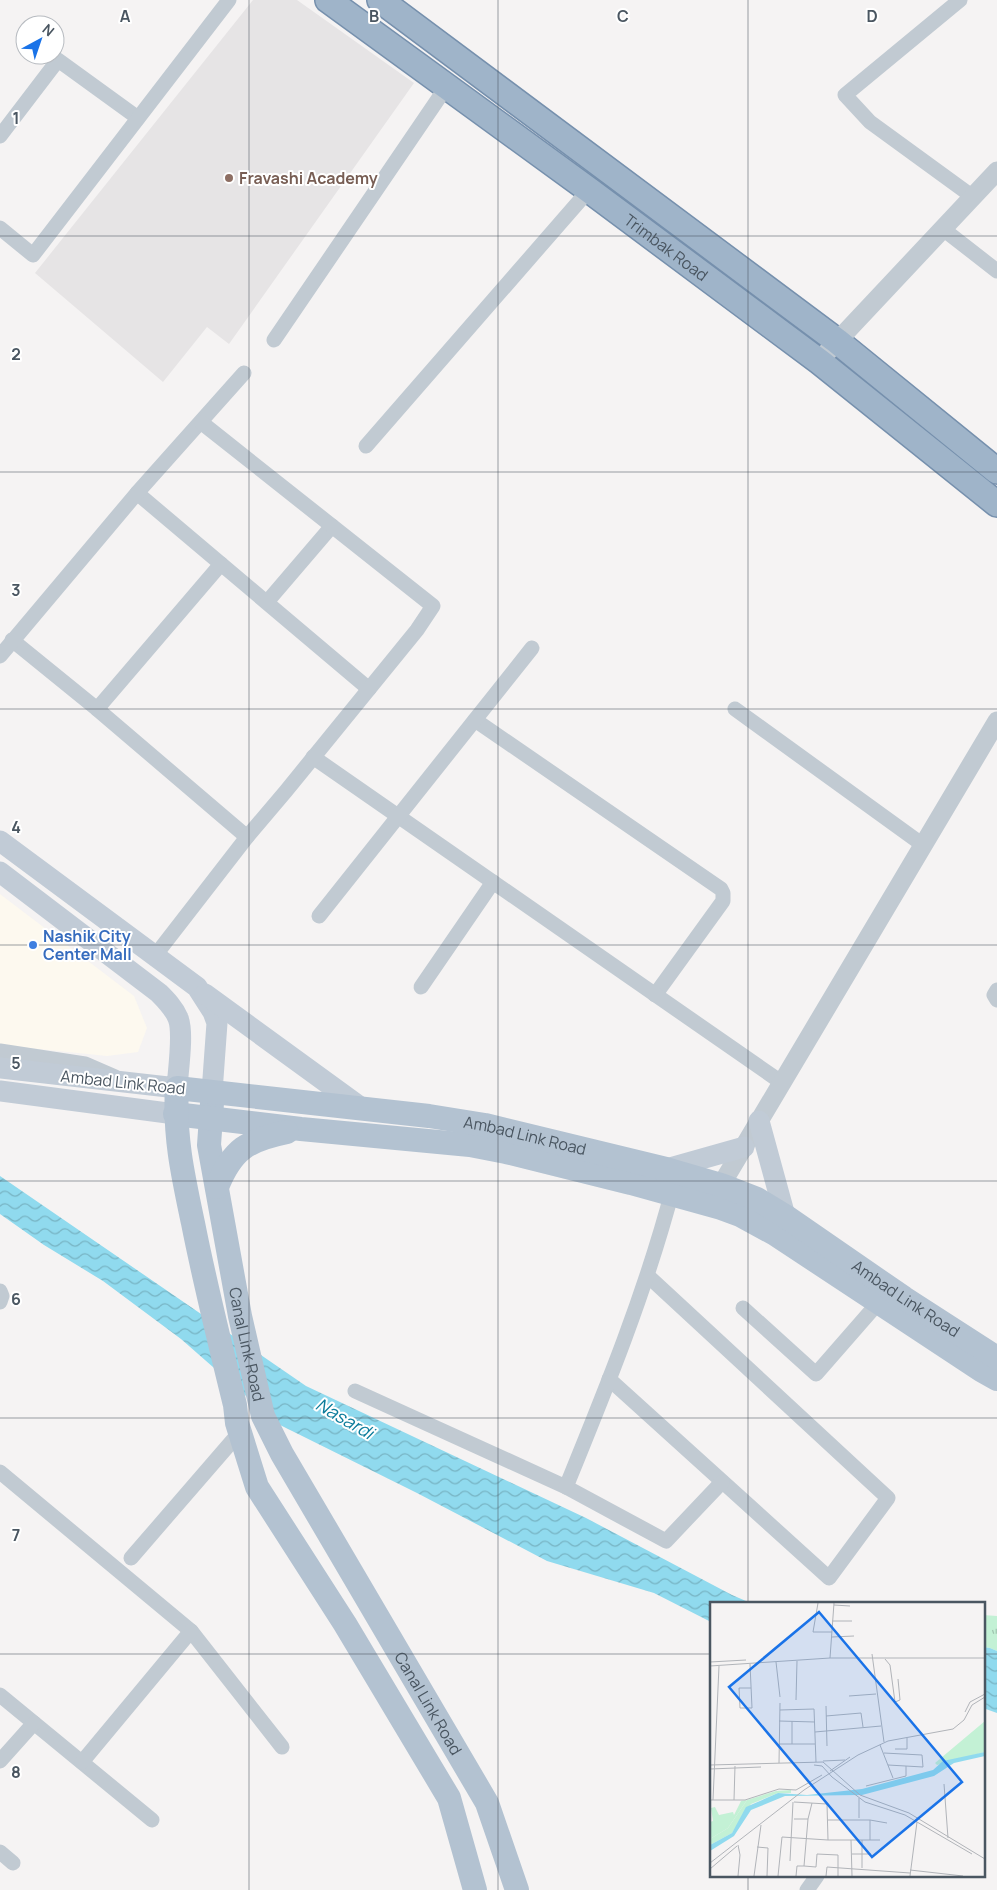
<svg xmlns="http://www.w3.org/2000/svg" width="997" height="1890" viewBox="0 0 997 1890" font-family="Manrope,sans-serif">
<defs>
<pattern id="grass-tufts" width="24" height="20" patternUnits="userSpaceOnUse" patternTransform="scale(1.25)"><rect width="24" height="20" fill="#c3f1d5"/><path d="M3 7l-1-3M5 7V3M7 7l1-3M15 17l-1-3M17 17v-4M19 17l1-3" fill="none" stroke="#a0c6b0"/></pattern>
<pattern id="water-waves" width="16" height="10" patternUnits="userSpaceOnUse" patternTransform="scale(1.25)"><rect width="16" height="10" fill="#90daee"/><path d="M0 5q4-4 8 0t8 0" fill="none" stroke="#78b4c4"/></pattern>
</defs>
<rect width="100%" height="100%" fill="#f5f3f3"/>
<!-- commercial -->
<polygon fill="#fdf9ef" points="0,894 134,996 147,1028 138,1052 107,1056 0,1045"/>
<!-- education -->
<polygon fill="#e6e4e5" points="253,0 297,0 414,83 229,344 207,327 163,382 35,273"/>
<!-- grass -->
<polygon fill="url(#grass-tufts)" points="983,1615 997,1616 997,1651 990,1648 983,1647"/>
<!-- water -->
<g fill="url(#water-waves)">
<polygon points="0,1176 306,1386 586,1518 732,1595 753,1604 711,1604 711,1622 654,1593 547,1561 417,1493 278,1424 181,1339 103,1281 44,1245 0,1214"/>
<polygon points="983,1647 990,1648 997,1651 997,1713 983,1708"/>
</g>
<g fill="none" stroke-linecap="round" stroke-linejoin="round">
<defs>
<g id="trunk">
<path id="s3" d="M 328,0 L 589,190 L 820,362 L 997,504"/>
<polyline points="380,0 837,341 997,471"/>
</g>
</defs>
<!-- trunk casing -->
<use href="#trunk" stroke="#7690ad" stroke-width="28"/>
<!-- minor -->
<g stroke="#c1cad2" stroke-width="15">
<polyline points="960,0 845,95 870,122 973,197"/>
<polyline points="0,136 58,60 138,118"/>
<polyline points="0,228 33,255 229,0"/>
<polyline points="943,229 997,271"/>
<polyline points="274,340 447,86"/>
<polyline points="366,446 589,190"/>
<polyline points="137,493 369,689"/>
<polyline points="267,602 332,526"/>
<polyline points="12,640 97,709 247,837"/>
<polyline points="0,656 137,493 244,373"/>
<polyline points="97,709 221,564"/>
<polyline points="735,709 923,845"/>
<polyline points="475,720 721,889 723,893 723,901 655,995"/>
<polyline points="313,757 781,1082"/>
<polyline points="319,916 532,648"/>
<polyline points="154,957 247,837 286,791 417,630 433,606 202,423"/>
<polyline points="421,987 493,882"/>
<polyline points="997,990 994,995 997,1000"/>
<polyline points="0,1051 85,1064 115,1077"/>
<polyline points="0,1291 2,1296 0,1302"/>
<polyline points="743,1308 816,1374 878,1303"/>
<polyline points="609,1379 829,1578 888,1498 648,1276"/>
<polyline points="355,1391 566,1487 666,1541 722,1482"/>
<polyline points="0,1472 191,1631 282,1747"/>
<path d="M 566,1487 C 606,1389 646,1291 673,1188"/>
<polyline points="131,1558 240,1432"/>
<polyline points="0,1695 152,1820"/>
<polyline points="0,1761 34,1723"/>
<polyline points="82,1762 191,1631"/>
<polyline points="0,1852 13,1863"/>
<polyline points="807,1890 817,1876"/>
</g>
<!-- tertiary -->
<g stroke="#c1cad2" stroke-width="19">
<polyline points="828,351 997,171"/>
<polyline points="714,1197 997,721"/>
</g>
<!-- secondary -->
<g stroke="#c1cbd6" stroke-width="21">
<polyline points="0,841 197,987 213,1012 217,1023 212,1092"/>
<path d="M 0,872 L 159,993 C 166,1000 174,1008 178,1018 C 184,1032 178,1071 177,1088 L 0,1068"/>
<polyline points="205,994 363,1109"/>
<polyline points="0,1091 175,1114"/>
<polyline points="759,1121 785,1216"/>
<polyline points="666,1169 744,1147"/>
</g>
<!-- primary -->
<g stroke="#b3c2d1" stroke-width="24">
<path id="s1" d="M 212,1103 L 209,1145 L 240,1316 L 263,1416 L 282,1454 L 487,1803 L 517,1890"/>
<polyline points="175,1114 301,1129 470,1145 506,1152 631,1183 721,1208 740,1215 775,1234 981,1370 997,1379"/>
<path d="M 217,1187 C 232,1149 248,1140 287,1132"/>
<path id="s2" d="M 475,1890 L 449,1798 L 345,1624 L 257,1487 L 237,1423 L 235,1405 C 220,1344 205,1284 193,1223 C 183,1176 174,1136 177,1088 L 429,1116 L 485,1125 L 666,1169 L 721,1185 L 757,1199 L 785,1216 L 904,1298 L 997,1358"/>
</g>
<!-- trunk -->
<use href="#trunk" stroke="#9fb4c9" stroke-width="25"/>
</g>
<!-- grid -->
<path fill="none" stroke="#4a5661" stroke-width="1" stroke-opacity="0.55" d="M 249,0 L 249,1890M 498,0 L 498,1890M 748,0 L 748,1604M 0,236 L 997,236M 0,472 L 997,472M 0,709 L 997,709M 0,945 L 997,945M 0,1181 L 997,1181M 0,1418 L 997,1418M 0,1654 L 711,1654M 983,1654 L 997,1654M 748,1876 L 748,1890"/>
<!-- markers -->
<circle fill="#8d6e63" stroke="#fff" stroke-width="2" cx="229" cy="178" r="5"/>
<circle fill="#3f7fe0" stroke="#fff" stroke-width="2" cx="33" cy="945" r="5"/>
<g text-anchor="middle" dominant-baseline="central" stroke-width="4" stroke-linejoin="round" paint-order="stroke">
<!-- education labels -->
<g font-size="16" font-weight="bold" fill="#785e54" stroke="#fff" text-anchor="start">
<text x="239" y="178">Fravashi Academy</text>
</g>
<!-- street labels -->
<g font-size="16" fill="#4a5661" stroke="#fff">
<text stroke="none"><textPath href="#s3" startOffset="419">Trimbak Road</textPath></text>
<text transform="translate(123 1082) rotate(6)">Ambad Link Road</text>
<text stroke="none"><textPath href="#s2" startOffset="1221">Ambad Link Road</textPath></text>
<text stroke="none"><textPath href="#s2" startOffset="1641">Ambad Link Road</textPath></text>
<text stroke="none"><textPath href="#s1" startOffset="245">Canal Link Road</textPath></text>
<text stroke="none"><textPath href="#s1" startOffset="650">Canal Link Road</textPath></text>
</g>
<!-- shop labels -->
<g font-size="16" font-weight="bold" fill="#366cbe" stroke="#fff" text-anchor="start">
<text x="43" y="936">Nashik City<tspan x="43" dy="18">Center Mall</tspan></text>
</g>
<!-- water labels -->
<g font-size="18" font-style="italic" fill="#0c7c9b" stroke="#fff">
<text transform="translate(345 1418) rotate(30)">Nasardi</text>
</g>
</g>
<!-- overview -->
<g transform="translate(710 1602)">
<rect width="275" height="275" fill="#f5f3f3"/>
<path d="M 275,119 L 275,150 L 227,163 L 225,161 ZM 37,198 L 18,226 L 0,237 L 0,220 L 3,219 L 1,206 L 5,205 L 9,213 L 23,210 L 24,213 L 31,199 Z" fill="#c3f1d5"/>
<path d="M 81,188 L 81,191 L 68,191 L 41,202 L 22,231 L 0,243 L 0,237 L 18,226 L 37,198 L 66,189 Z" fill="#c3f1d5"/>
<path d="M 275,150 L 275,154 L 244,161 L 224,174 L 152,193 L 75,194 L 41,208 L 24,234 L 0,249 L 0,243 L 22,231 L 36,205 L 68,191 L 97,193 L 152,187 L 223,168 L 233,159 Z" fill="#90daee"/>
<path fill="none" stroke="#b1b4b9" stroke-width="1" d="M 108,1 L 103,30 L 122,30M 124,3 L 140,4M 122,19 L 142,19M 122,35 L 144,34M 162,52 L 174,140M 120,56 L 124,1M 175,57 L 180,63 L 185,100 L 190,98 L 188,77M 0,60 L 36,58M 66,60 L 70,95M 40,62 L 42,106 L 30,106 L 29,86 L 41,86M 0,64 L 120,56 L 275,56M 139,94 L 166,92M 86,98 L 87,59M 116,104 L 117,144M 70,108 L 104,107 L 106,160M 255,110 L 260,100 L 275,92M 116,114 L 151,111 L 153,125M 69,119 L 105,120M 105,130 L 171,124M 69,142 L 105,142M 82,142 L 82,119M 170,143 L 183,176M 185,147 L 197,147 L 197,136M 174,151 L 212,153 L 213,165 L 178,163M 113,159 L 135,158M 69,161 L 70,101M 0,163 L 113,160 L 150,193 L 199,211 L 275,257M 104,163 L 112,164 L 122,175 L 155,200 L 195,213 L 262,252M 0,167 L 51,165M 120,169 L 140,155M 234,182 L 238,236M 156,184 L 196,174 L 196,164M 0,198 L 35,198 L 69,187 L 86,188 L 112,173M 3,198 L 9,64M 24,198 L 25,164M 84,200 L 117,202 L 118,238 L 170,238M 149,216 L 149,196M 84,217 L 98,217 L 94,264 L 87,264 L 86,274M 98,217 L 102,201M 118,218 L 160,218 L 177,221M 160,218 L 160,238M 141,238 L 142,274M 28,243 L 30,253 L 28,274M 47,245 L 58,246 L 57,274M 142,252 L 161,252M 80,259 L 83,200M 0,261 L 94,188 L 148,153 L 178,139 L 243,127 L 254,118 L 262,103 L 275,95M 94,264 L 106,265 L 107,252 L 128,253 L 128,274M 152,266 L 152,238M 0,267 L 27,244M 200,268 L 253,274M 44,274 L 51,223M 68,274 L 72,235 L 118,238M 116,274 L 117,265 L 200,271M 200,274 L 207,220"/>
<path fill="#1a73e8" fill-opacity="0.15" stroke="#1a73e8" stroke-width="2.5" d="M 109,10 L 252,180 L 162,255 L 19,85 Z"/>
<rect width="275" height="275" fill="none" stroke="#4a5661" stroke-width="2.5"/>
</g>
<g font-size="16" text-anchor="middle" font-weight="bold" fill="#4a5661" stroke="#fff" stroke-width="4" stroke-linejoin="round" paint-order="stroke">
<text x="125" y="22">A</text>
<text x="374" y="22">B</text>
<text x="623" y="22">C</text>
<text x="872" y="22">D</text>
<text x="16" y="124">1</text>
<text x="16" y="360">2</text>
<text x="16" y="596">3</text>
<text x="16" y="833">4</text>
<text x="16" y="1069">5</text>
<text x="16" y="1305">6</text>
<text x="16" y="1541">7</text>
<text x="16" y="1778">8</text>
</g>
<!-- north arrow -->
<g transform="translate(40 40) rotate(40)"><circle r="24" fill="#ffffff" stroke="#b7bbc0"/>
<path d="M0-4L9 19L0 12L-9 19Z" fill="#1a73e8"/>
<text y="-8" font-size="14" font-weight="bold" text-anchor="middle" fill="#4a5661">N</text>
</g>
</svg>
